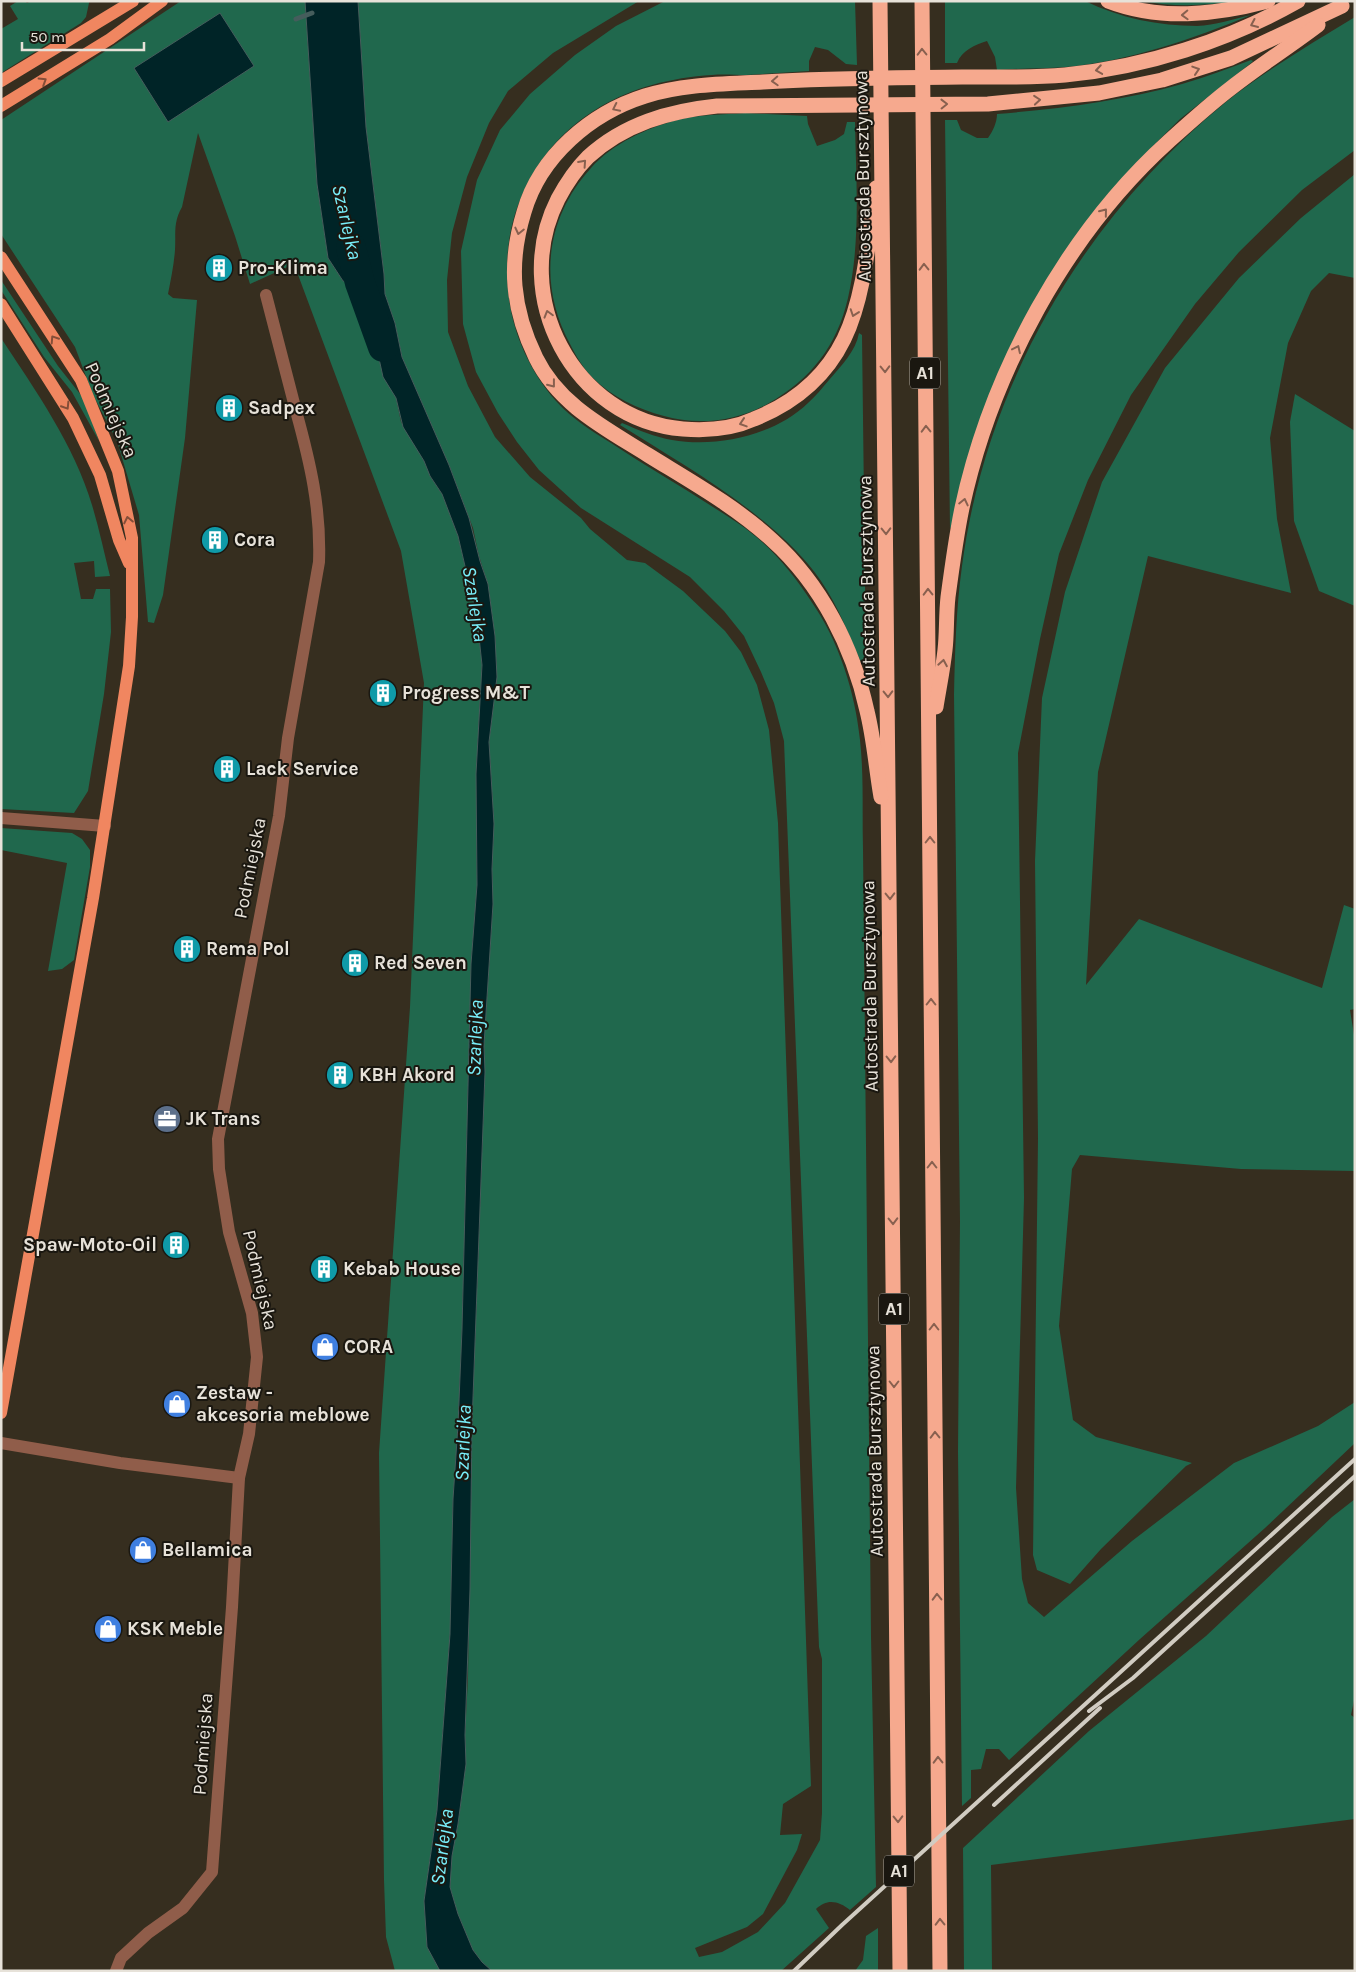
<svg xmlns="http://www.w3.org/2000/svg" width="1356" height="1972" viewBox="0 0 1356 1972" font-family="Karla,sans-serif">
<rect width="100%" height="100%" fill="#362e1f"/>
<!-- green -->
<g fill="#20684d">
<polygon points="18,1 25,1 27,3 31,1 89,1 89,3 86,17 81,23 1,73 1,29 18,19 10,6"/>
<path d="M 181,1 L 305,1 L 317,184 L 328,258 L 343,281 L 371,292 L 369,316 L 377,340 L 378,354 L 396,398 L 401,422 L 424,461 L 430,476 L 442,494 L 458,536 L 477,618 L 482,665 L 476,774 L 477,885 L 471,964 L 462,1329 L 458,1425 L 453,1499 L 450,1634 L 437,1810 L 424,1901 L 427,1947 L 440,1971 L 395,1971 L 386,1937 L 384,1880 L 379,1453 L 410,1007 L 424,683 L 401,551 L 294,264 L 250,284 L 235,236 L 198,133 L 182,207 C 173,223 176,232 175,250 C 174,264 171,279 168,294 L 173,298 L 197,300 L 185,438 L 163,595 L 154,623 L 148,622 L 139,515 L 117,441 L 93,395 L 75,347 L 1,234 L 1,120 Z"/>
<path d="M 358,1 L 639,1 L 553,53 L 508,91 L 489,123 L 467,177 L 452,233 L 447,280 L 448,332 L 468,386 L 495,437 L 530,477 L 581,518 L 590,529 L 627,560 L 645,563 L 683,591 L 725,631 L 741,652 L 757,685 L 769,730 L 778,823 L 811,1786 L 783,1804 L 780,1835 L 802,1834 L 797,1850 L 763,1914 L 747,1927 L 695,1948 L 699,1957 L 722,1952 L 758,1932 L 785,1903 L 820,1840 L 822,1813 L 822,1659 L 819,1647 L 784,741 L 774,703 L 761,672 L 744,636 L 724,611 L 690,577 L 581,508 L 539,470 L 517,442 L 498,413 L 476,372 L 463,324 L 461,251 L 477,180 L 500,130 L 530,94 L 575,55 L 616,26 L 665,1 L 855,1 L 857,65 L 846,64 L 828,50 L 815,47 L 809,61 L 809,71 C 788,72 767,74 746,75 C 735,75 723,74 712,75 C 630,80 558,116 523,193 C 508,226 504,263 509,299 C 514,336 531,373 556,401 C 572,419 592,431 611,443 C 644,465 679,485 713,507 C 727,516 742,525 755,536 C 777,554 796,578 811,601 C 839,641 855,692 860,740 C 864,776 862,813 863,849 L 871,1636 L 876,1887 L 850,1910 C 839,1901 827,1898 816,1909 L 829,1928 L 781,1971 L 492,1971 L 482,1962 L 473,1950 L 458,1914 L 450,1887 L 452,1855 L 458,1824 L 466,1764 L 465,1735 L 468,1678 L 472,1425 L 485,1072 L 484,1045 L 493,904 L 492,869 L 494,824 L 489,742 L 497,677 L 495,636 L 488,584 L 479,556 L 473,528 L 449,465 L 402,357 L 395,323 L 385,294 L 384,274 L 366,127 Z"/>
<path d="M 945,1 L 1085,1 C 1120,18 1159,26 1197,26 C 1215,25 1234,19 1251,15 C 1192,39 1130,61 1066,67 C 1043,69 1020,68 997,70 L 995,57 L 987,41 C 975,45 962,50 957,63 L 945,63 Z"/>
<path d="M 1141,1 L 1237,1 C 1204,6 1174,7 1141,1 Z"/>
<path d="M 1355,17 L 1355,150 L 1302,190 L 1239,252 L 1195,304 L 1131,395 L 1088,480 L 1059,554 L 1040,639 L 1018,753 L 1024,1198 L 1016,1488 L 1022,1579 L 1028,1603 L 1044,1617 L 1132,1541 L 1234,1463 L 1318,1426 L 1355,1402 L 1355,1443 L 1265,1528 L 1140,1639 L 1009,1760 L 999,1749 L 986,1749 L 981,1769 L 971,1770 L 971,1798 L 962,1806 L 958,1452 L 960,1221 L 954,695 C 955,652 956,609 962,566 C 986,384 1084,218 1226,102 C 1266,70 1311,44 1355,17 Z"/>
<path d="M 1251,60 L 1253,61 L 1251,63 L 1180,119 L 1134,165 L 1043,287 L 950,529 L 945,120 L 957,120 L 961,130 L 977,138 L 988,138 C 993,131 997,122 997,114 C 1059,109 1121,101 1182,84 C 1206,77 1229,68 1251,60 Z"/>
<path d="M 745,113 L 807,116 L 808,124 L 817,146 L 835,140 L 844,134 L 847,122 L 855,122 C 856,181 861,241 848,298 C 837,346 811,379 769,403 C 737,421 699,426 664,416 C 638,409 612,397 593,378 C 583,368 576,356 570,344 C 538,285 545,218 591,168 C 612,144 647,128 677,120 C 699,114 723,115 745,113 Z"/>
<polygon points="1355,174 1355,278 1329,273 1311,291 1288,343 1270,438 1277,519 1291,593 1148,556 1098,772 1086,985 1139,919 1322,988 1344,905 1355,909 1355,1009 1350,1010 1355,1041 1355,1171 1241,1169 1080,1155 1072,1169 1059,1326 1073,1420 1096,1437 1192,1463 1186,1466 1101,1549 1070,1584 1037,1570 1033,1555 1038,1138 1035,861 1042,698 1065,592 1102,482 1165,368 1239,278 1301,218"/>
<polygon points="1,280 58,366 84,399 99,441 72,392 44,357 1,290"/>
<path d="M 859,333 L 862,335 L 866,664 L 860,660 C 848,633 838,606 821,581 C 777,517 685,466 620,425 L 622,423 C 638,430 655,437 672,440 C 718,448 775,435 808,403 C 816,396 822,388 829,380 C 841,366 856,351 859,333 Z"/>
<path d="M 1,338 C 36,391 74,445 92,505 C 99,528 104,552 110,576 L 95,577 L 94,561 L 74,563 L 81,599 L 93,599 L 96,589 L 110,589 L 111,632 L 104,694 L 88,791 L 74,813 L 1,809 Z"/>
<polygon points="1295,394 1355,431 1355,606 1319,591 1294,521 1290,422"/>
<polygon points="1,828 72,833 82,839 90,850 90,867 74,960 62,969 48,971 67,863 1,850"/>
<polygon points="1355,1499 1355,1696 1351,1715 1355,1718 1355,1819 991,1865 992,1971 964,1971 963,1848 1089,1731 1206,1636 1332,1517"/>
<polygon points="878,1928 878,1971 855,1971 863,1960 866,1936"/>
</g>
<!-- water -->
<g fill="#002427" stroke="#455d5c">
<polygon points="305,1 358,1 366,127 384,274 385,294 395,323 402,357 449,465 469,518 480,561 488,584 495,636 497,677 489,742 494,824 492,869 493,904 484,1045 485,1072 472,1425 470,1589 465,1735 466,1764 458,1824 452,1856 450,1887 458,1914 473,1950 482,1962 492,1971 440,1971 427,1947 424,1901 437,1810 450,1634 453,1499 458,1425 462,1329 471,964 477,885 476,774 482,665 477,618 458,536 442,494 430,476 424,461 403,427 396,398 383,377 378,354 377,340 369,316 371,292 343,281 328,258 317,184"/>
<polygon points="220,13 254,66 168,122 134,68"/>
</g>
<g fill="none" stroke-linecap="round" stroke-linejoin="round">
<!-- stream -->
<polyline stroke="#455d5c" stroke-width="5" points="296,19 312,13"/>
<!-- river -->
<polyline stroke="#002427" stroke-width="30" points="351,248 360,283 383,347"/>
<!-- minor -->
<g stroke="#905d4a" stroke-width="12">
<polyline points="1,818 105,826"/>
<polyline points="1,1443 120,1463 239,1478"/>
<path d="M 116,1971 L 121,1958 L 148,1933 L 183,1908 L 212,1872 L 232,1607 L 239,1478 L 249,1434 L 257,1357 L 252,1313 L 229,1232 L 219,1169 L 218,1139 L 279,816 L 288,738 L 319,562 C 321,508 310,462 296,411 C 286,372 276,334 266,295"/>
</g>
<!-- primary -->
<g stroke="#f08660" stroke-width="12">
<polyline points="1,81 133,1"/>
<polyline points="1,106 110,39 162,1"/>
<polyline points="1,257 81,380 118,471 132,538 132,617 129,666 93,898 1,1413"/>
<polyline points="1,304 73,418 100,475 119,540 129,563"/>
</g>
<!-- motorway -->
<g stroke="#f6a98e" stroke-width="15">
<polyline points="880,1 900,1971"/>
<polyline points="922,1 940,1971"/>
<path d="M 1108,1 C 1160,21 1215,15 1268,1"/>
<path d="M 876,188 C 869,235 865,296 844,339 C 825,378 794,403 754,419 C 732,429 708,431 683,429 C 573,420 509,295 558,199 C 566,184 576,169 588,157 C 624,124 669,111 717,106 L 988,104 L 1099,93 L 1162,80 L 1231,58 L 1342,6"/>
<path d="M 936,707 C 939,688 943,669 945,650 C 947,633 946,615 948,597 C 952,567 956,537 962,508 C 991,373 1066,234 1169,141 C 1189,123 1210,104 1231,88 C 1259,66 1289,47 1318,25"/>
<path d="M 881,797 C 876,768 874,739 867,711 C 853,647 821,584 772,540 C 735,506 690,481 648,455 C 605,428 559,405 536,358 C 512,309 508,264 524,212 C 540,156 591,113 645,96 C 683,84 724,84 763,82 C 829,78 895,78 962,77 C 996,77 1030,78 1065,75 C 1146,67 1227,41 1298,1"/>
</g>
<!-- rail -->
<g stroke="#d1ccc2" stroke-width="4">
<polyline points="1089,1711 1133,1678 1355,1476"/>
<polyline points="994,1805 1100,1708"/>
<polyline points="794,1971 842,1925 1355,1459"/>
</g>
</g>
<!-- one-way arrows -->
<defs><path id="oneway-chevron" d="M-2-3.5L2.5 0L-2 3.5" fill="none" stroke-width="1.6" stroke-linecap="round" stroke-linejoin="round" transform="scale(1.25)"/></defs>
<g stroke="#88604f">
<use href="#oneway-chevron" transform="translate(1185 15) rotate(178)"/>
<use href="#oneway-chevron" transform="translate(1254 24) rotate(156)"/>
<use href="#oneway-chevron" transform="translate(922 52) rotate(-91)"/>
<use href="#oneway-chevron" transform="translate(1099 70) rotate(171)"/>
<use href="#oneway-chevron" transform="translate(1196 70) rotate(-18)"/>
<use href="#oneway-chevron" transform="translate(775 81) rotate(177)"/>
<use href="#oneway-chevron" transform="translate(1037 100) rotate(-5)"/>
<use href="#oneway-chevron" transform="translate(944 104) rotate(-1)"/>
<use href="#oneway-chevron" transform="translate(616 108) rotate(154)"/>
<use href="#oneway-chevron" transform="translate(583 163) rotate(-48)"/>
<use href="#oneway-chevron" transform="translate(1104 212) rotate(-51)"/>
<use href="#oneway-chevron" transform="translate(519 231) rotate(103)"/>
<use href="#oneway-chevron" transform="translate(924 267) rotate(-91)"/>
<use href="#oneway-chevron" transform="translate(854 313) rotate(109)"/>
<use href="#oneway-chevron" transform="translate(548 314) rotate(-106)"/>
<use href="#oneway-chevron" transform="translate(1017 349) rotate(-65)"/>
<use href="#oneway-chevron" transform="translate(885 369) rotate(89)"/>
<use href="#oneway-chevron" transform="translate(552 384) rotate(52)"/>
<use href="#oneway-chevron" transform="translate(743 423) rotate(162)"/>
<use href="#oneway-chevron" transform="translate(926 429) rotate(-91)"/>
<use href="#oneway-chevron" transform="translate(964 502) rotate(-77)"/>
<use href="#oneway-chevron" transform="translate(886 531) rotate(89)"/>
<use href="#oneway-chevron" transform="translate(928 592) rotate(-91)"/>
<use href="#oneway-chevron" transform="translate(943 663) rotate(-80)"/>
<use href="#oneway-chevron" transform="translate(888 694) rotate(89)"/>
<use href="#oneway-chevron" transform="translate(930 840) rotate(-90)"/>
<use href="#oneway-chevron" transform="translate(890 896) rotate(89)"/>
<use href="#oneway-chevron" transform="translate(931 1002) rotate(-90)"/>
<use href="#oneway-chevron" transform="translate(891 1059) rotate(89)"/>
<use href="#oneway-chevron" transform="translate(932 1165) rotate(-90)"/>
<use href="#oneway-chevron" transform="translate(893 1221) rotate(89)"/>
<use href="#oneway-chevron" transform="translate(934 1327) rotate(-90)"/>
<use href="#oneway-chevron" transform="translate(894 1384) rotate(90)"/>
<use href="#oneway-chevron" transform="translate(935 1435) rotate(-91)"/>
<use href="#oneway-chevron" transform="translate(937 1597) rotate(-91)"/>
<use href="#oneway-chevron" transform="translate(938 1760) rotate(-91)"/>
<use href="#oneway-chevron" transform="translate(898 1819) rotate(89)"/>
<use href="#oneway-chevron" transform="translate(940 1922) rotate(-91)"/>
</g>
<g stroke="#854e38">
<use href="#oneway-chevron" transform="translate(43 81) rotate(-32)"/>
<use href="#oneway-chevron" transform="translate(54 339) rotate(-123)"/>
<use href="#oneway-chevron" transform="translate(66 406) rotate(58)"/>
<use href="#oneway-chevron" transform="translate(128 520) rotate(-102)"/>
</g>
<!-- icons -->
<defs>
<symbol id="building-disc" viewBox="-11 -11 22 22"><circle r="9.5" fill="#0f9aa8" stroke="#1a1710"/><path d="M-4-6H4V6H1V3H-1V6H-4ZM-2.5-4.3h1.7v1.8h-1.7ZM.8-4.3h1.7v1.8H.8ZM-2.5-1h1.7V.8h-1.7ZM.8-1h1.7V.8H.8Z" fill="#fff"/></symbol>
<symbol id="office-disc" viewBox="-11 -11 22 22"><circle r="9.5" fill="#5c6f8a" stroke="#1a1710"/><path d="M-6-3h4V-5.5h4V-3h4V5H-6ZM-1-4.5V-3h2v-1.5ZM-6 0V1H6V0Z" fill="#fff"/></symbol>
<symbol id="shop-disc" viewBox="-11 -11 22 22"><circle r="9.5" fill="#3f7fe0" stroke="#1a1710"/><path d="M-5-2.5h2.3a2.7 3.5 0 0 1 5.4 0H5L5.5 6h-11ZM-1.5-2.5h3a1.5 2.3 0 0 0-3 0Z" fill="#fff"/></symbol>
</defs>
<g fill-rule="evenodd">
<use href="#building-disc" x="203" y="252" width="32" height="32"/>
<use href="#building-disc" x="213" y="392" width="32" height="32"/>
<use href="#building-disc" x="199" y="524" width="32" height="32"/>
<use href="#building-disc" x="367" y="677" width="32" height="32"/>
<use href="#building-disc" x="211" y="753" width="32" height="32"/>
<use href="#building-disc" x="171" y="933" width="32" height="32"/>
<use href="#building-disc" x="339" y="947" width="32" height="32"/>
<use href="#building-disc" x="324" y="1059" width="32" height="32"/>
<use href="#office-disc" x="151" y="1103" width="32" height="32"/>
<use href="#building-disc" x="160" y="1229" width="32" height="32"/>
<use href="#building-disc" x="308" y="1253" width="32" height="32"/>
<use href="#shop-disc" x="309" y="1331" width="32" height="32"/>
<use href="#shop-disc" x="161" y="1388" width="32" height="32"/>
<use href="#shop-disc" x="127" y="1534" width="32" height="32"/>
<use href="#shop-disc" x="92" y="1613" width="32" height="32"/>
</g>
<g text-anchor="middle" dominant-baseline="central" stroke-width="4" stroke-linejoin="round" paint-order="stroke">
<!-- shield labels -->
<g fill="#1a1710" stroke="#aaa59d" stroke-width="1">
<rect x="910" y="357.5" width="30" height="31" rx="4"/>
<rect x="879" y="1293.5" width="30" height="31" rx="4"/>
<rect x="884" y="1855.5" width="30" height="31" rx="4"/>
</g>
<g font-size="18" font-weight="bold" fill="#e7e2d9">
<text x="925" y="373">A1</text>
<text x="894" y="1309">A1</text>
<text x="899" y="1871">A1</text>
</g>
<!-- street labels -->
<g font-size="19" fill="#e7e2d9" stroke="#1a1710">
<text transform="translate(863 176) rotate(-91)">Autostrada Bursztynowa</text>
<text transform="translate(111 410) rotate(66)">Podmiejska</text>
<text transform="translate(867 581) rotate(-91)">Autostrada Bursztynowa</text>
<text transform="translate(250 868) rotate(-79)">Podmiejska</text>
<text transform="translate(870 986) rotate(-91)">Autostrada Bursztynowa</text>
<text transform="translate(260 1280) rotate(77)">Podmiejska</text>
<text transform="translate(875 1451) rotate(-91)">Autostrada Bursztynowa</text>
<text transform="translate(203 1744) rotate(-86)">Podmiejska</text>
</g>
<!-- poi labels -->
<g font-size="19" font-weight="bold" fill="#e7e2d9" stroke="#1a1710" text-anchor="start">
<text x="238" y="268">Pro-Klima</text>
<text x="248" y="408">Sadpex</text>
<text x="234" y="540">Cora</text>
<text x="402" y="693">Progress M&amp;T</text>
<text x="246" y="769">Lack Service</text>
<text x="206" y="949">Rema Pol</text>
<text x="374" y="963">Red Seven</text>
<text x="359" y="1075">KBH Akord</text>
<text x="186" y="1119">JK Trans</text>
<text x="157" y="1245" text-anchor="end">Spaw-Moto-Oil</text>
<text x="343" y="1269">Kebab House</text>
<text x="344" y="1347">CORA</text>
<text x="196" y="1393">Zestaw -<tspan x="196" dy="22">akcesoria meblowe</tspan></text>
<text x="162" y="1550">Bellamica</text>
<text x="127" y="1629">KSK Meble</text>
</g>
<!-- water labels -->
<g font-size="20" font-style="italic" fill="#78eef9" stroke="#1a1710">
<text transform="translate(347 222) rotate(77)">Szarlejka</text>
<text transform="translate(475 604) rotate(81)">Szarlejka</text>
<text transform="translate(475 1038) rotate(-88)">Szarlejka</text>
<text transform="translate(463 1443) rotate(-88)">Szarlejka</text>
<text transform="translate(442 1847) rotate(-83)">Szarlejka</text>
</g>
</g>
<!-- border -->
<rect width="1356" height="1972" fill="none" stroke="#e7e2d9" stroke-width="5"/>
<!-- scale -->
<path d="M22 42v8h122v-8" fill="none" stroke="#e7e2d9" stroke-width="2.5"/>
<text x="30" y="42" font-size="15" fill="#e7e2d9" stroke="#1a1710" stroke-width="4" paint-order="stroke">50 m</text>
</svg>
